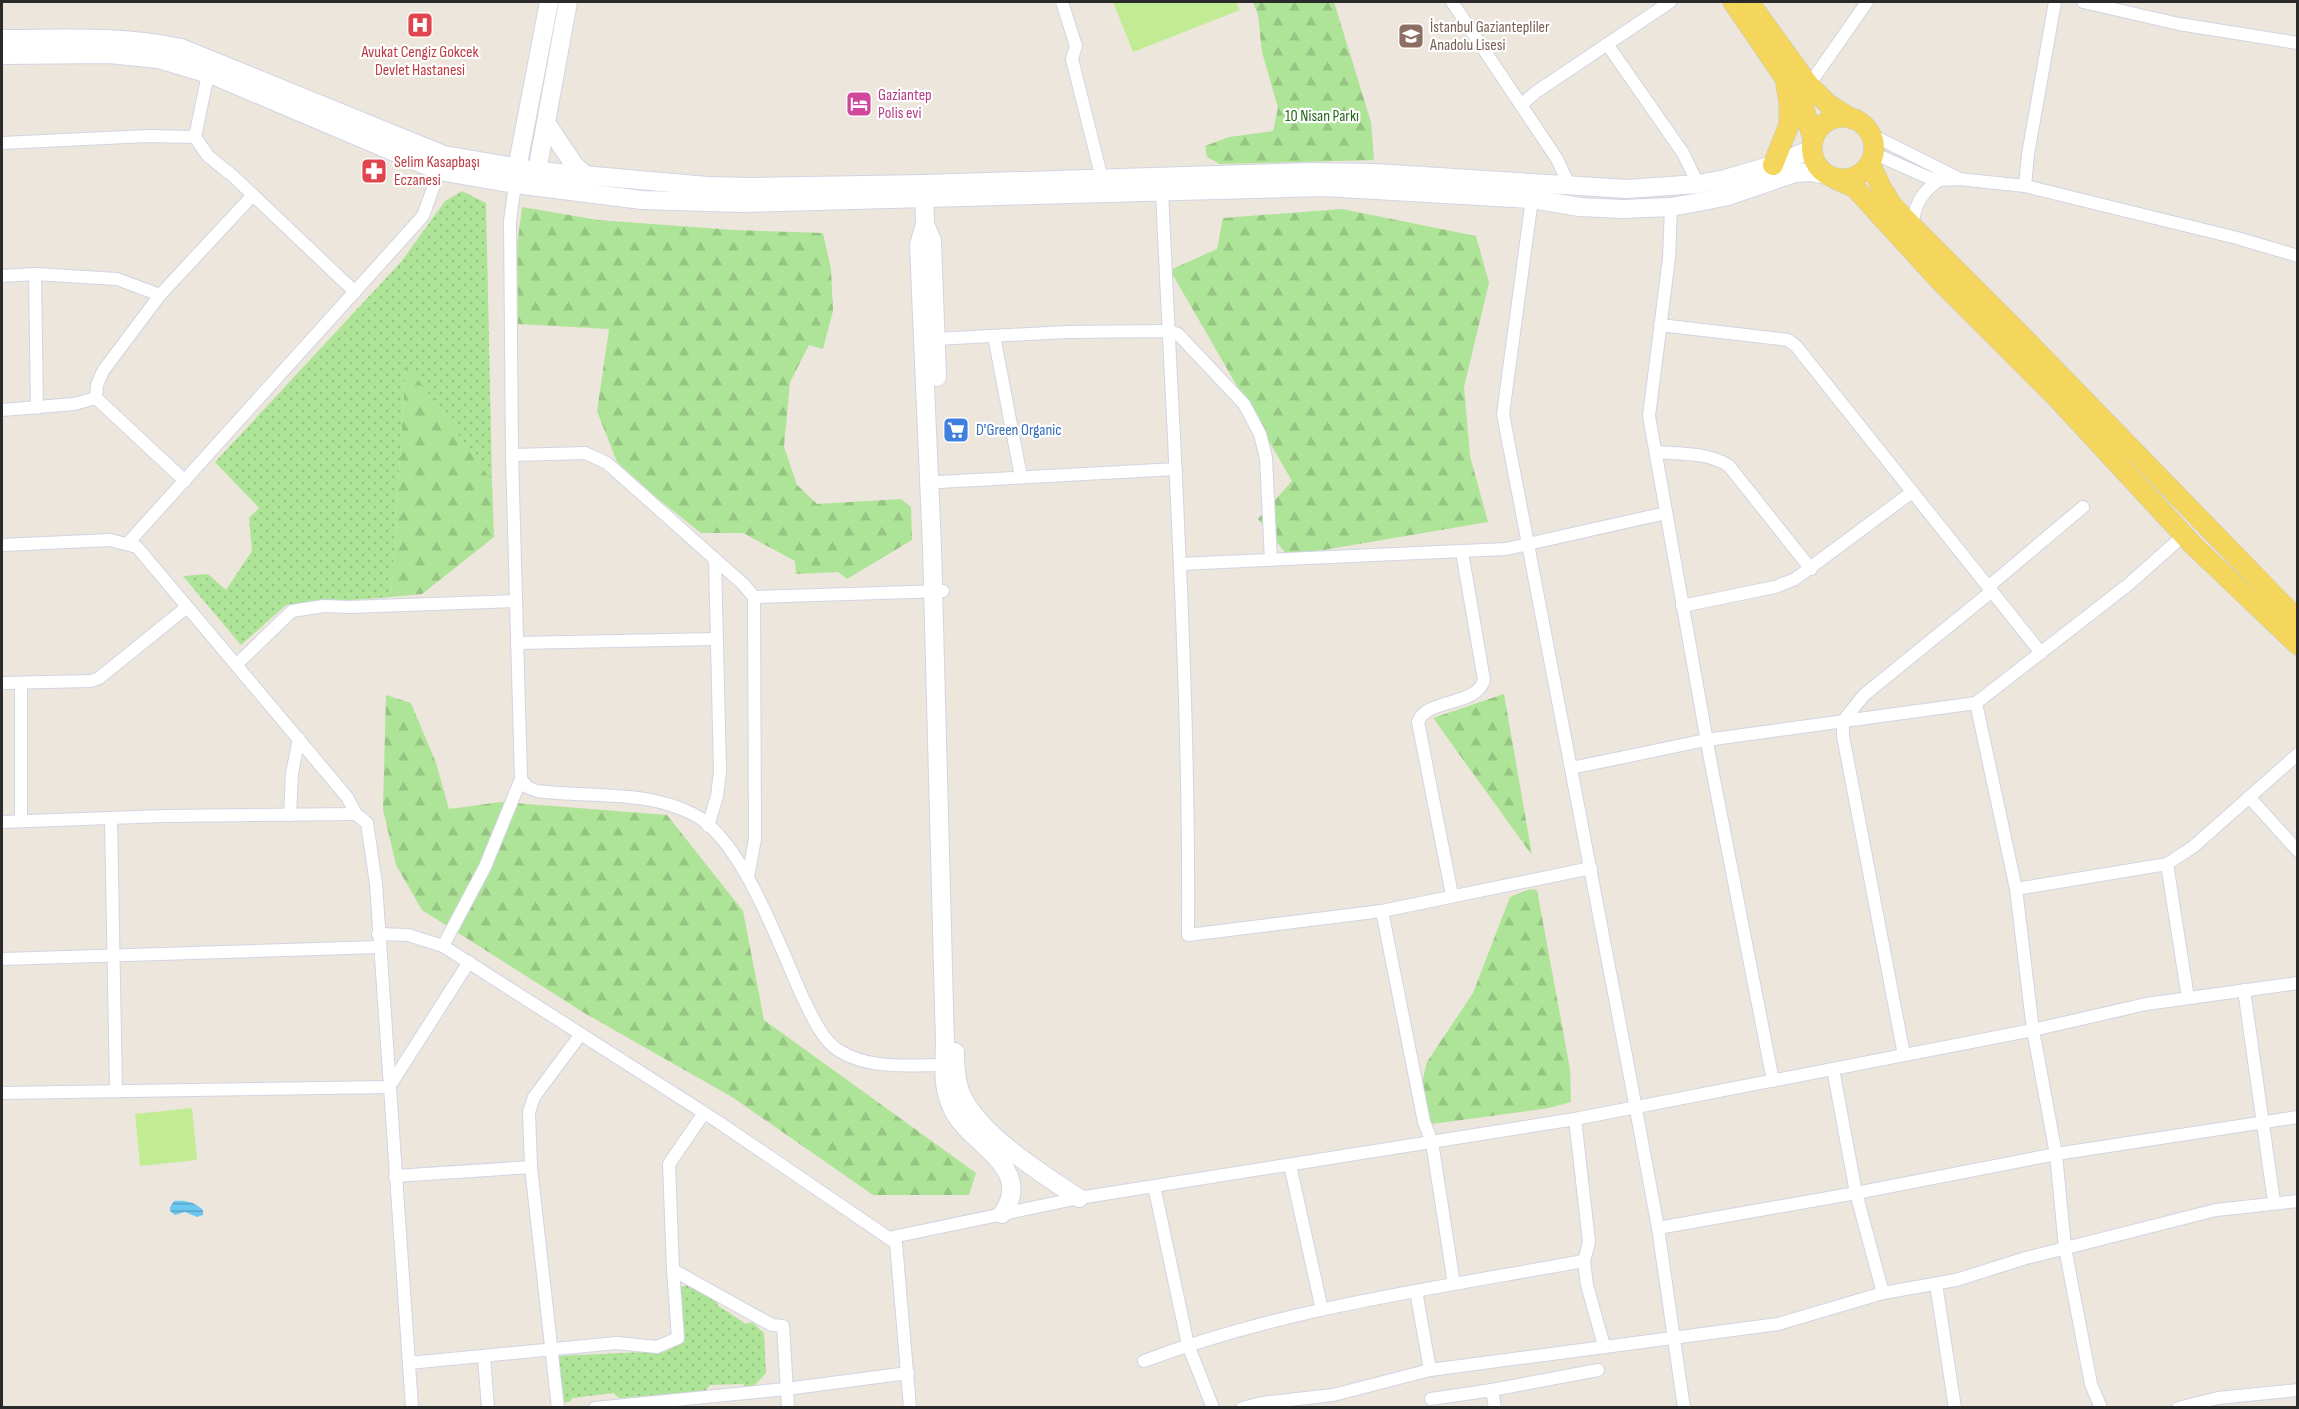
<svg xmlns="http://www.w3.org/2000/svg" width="2299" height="1409" viewBox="0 0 2299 1409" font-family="'Sofia Sans Condensed',sans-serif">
<defs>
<pattern id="forest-firs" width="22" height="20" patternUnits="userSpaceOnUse" patternTransform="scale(1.5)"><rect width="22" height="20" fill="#aee497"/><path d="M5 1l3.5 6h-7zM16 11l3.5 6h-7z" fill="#96c482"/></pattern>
<pattern id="park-dots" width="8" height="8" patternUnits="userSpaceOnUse" patternTransform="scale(1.5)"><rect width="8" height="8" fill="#aee497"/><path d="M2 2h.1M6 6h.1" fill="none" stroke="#96c482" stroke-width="1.8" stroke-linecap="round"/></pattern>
<pattern id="water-rules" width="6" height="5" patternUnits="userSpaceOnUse" patternTransform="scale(1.5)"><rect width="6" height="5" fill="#6dc8f1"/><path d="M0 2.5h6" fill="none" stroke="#5aa3c3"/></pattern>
</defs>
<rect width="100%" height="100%" fill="#ede6dc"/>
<!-- forest -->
<g fill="url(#forest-firs)">
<polygon points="1253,2 1334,2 1371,122 1374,160 1220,164 1207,157 1205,146 1229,137 1273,131 1278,108 1262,52 1258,15"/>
<polygon points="522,207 598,220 734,230 823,233 831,269 833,311 823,349 809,345 790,382 784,447 797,485 817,504 901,499 911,507 912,540 847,579 838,572 796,574 795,561 743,533 701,533 657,498 617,462 597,411 609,329 518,324 517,247"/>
<polygon points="1342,209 1476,236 1489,283 1464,387 1470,456 1488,522 1288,556 1258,519 1292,481 1170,270 1217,249 1223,218"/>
<polygon points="406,362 492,481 494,537 422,594 391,597"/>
<polygon points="1504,694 1532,855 1433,718"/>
<polygon points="386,695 411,703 436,763 449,809 501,802 667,815 743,911 764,1020 976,1173 969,1195 873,1195 732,1097 586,1014 422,910 396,865 383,809"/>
<polygon points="1530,889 1537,890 1570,1069 1571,1102 1549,1108 1432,1124 1421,1086 1427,1062 1473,993 1510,897"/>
</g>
<!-- park -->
<g fill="url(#park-dots)">
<polygon points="462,191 486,203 492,481 406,363 391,597 286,605 241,645 183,576 208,574 226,590 252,551 249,518 259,508 215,462 401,262 445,201"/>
<polygon points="692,1285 717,1298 717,1305 746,1324 752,1322 764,1333 766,1373 754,1386 746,1387 743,1384 710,1385 705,1391 619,1398 614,1393 572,1398 570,1402 558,1403 555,1356 667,1351 670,1347 676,1287"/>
</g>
<!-- pitch -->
<g fill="#c2ec93">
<polygon points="1113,2 1236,2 1240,10 1133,52"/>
<polygon points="192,1108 197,1160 140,1166 135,1114"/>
</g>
<!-- water -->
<path fill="url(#water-rules)" d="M 174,1201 C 185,1200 195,1202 203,1210 L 203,1215 L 197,1217 L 185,1212 L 175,1215 L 170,1211 L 170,1207 Z"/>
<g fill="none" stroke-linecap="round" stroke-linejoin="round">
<defs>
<g id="street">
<polyline points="1062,2 1076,46 1072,59 1103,183"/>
<polyline points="1452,2 1557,159 1569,185"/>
<polyline points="2083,2 2179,24 2298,43"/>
<polyline points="1607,44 1683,153 1698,184"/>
<polyline points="208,74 195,137 208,156 233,176 355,292"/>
<polyline points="1809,85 1867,2"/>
<polyline points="1521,105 1536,92 1670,2"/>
<polyline points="1870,134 1958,178"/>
<polyline points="2,143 147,136 195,137"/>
<polyline points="1873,153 1927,177 1939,180 1959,179 2025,186 2237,238 2298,256"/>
<polyline points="2025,186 2028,154 2055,2"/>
<path d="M 1162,191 C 1173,439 1190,687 1188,935 L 1382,911 L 1591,868"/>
<polyline points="1532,199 1503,414 1628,1066 1658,1228 1684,1408"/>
<polyline points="1671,207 1669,258 1649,416 1711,764 1773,1081"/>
<path d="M 1913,227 C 1913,206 1922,192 1939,180"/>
<polyline points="35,274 37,408"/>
<polyline points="2,276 35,274 117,279 160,295"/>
<polyline points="1660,325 1788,340 1796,346 2041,653"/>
<polyline points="994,336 1021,477"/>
<polyline points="936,339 1066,332 1168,331 1178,334 1244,404 1260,434 1266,458 1271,560"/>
<polyline points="2,410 74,404 96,398"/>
<path d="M 1656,452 C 1681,454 1708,452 1729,466 L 1811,569"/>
<polyline points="512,455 585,453 607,463 743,584 754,597 755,839 748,877"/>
<polyline points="185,481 96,398 97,385 103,371 160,295 253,195"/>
<polyline points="939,482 1176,469"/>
<polyline points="128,543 423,216 441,166"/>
<polyline points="2,545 110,540 137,547 347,797 356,814 367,823 376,884 412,1408"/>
<polyline points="1180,564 1506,549 1666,513"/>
<polyline points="1988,587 2083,507"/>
<polyline points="754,597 943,591"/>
<polyline points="1682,606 1775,587 1795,579 1912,492"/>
<polyline points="517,643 716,639"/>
<polyline points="236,665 292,611 324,606 348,607 516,601"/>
<polyline points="2,683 91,681 99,678 187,607"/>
<polyline points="21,683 21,821"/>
<polyline points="1976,703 2016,889 2033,1030 2056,1154 2065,1248 2091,1384 2101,1408"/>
<polyline points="1571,768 1706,740 1976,703 2129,584 2184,535"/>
<path d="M 521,779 L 527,787 L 537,791 C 589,798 644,789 693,814 C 742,838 780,948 803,998 C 811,1014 822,1040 838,1050 C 869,1070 909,1065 944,1065"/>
<polyline points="2249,797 2298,851"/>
<polyline points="290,815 292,773 299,739"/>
<polyline points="111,818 116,1091"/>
<polyline points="2,822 164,816 356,814"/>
<polyline points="708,826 717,796 720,771 715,559"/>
<polyline points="2167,864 2188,998"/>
<polyline points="2016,889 2167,864 2193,847 2298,754"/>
<path d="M 1452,895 L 1418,722 C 1426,698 1476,707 1484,680 L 1462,552"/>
<polyline points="1382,911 1424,1122 1432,1142 1454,1284"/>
<polyline points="378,934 408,935 443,946 720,1123 896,1243 910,1408"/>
<polyline points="443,946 485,867 521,779 512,455 510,221 515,184"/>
<polyline points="2,959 379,947"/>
<polyline points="2244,990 2274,1202"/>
<polyline points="1904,1055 1843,736 1843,721 1864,695 1992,591"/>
<polyline points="1833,1069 1856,1193 1883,1293"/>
<polyline points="2,1093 389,1087 469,962"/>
<polyline points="704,1113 669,1164 673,1270 772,1325 783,1326 788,1408"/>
<polyline points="1575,1119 1589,1242 1584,1261 1587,1285 1604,1346"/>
<polyline points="1290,1165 1322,1310"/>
<polyline points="395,1176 531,1167"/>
<polyline points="1154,1186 1188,1345 1213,1408"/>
<polyline points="1658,1228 1856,1193 2056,1154 2298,1117"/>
<polyline points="888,1238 1079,1198 1575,1119 2033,1030 2146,1004 2298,983"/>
<polyline points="1936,1284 1955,1408"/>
<polyline points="1416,1291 1430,1370"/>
<polyline points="484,1357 488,1408"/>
<path d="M 1144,1361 C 1285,1308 1436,1288 1584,1261"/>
<polyline points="409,1363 617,1343 657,1347 678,1338 673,1270"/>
<polyline points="1492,1390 1495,1408"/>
<polyline points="1431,1399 1492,1390 1598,1370"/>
<polyline points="558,1408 531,1167 529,1112 534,1097 581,1034"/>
<polyline points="595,1408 786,1389 908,1373"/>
<polyline points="1242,1408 1262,1403 1333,1395 1430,1370 1778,1324 1883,1293 1956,1280 2026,1258 2216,1210 2298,1201"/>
<polyline points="2178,1408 2218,1398 2298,1390"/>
</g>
<g id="secondary">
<path d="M 2,39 C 61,39 122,35 181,48 L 444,155 L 537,171 L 707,186 L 752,187 L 924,184 L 1310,172 L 1375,173 L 1627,189 L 1698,184 L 1725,179 L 1773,165 L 1812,149"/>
<polyline points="2,55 110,54 158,59 215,76 439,171 515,184 642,200 742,203 1324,187 1532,199 1580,207 1622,209 1671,207 1699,202 1728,196 1795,173 1810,172 1826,175"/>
<polyline points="546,123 575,166 585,175"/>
<polyline points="527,177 537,171 568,2"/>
<polyline points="515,179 549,2"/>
<path d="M 924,187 L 925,224 L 919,245 L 932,548 L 945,1044 C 944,1068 942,1090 954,1112 C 973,1146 1035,1169 1002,1214"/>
<polyline points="925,224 932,241 937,377"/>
<path d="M 955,1052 C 955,1066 956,1085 963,1098 C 983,1137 1042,1174 1079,1198"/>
</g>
<g id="primary">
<polyline points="1733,2 1803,105 1813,139"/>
<polyline points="1749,2 1809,85 1828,104 1852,119"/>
<circle cx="1843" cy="148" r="31"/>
<polyline points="1870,163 1881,187 1892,205 1913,227 2020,334 2298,620"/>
<polyline points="1773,165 1789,125 1789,103 1786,85"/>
<polyline points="1835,179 1855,188 1941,282 2057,398 2192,544 2298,645"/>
</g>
</defs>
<!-- street casing -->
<use href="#street" stroke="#d1d4e3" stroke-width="14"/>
<!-- secondary casing -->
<use href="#secondary" stroke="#d1d4e3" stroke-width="20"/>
<!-- primary casing -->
<use href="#primary" stroke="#c8c8c8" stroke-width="21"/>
<!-- street -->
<use href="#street" stroke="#fff" stroke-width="12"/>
<!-- secondary -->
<use href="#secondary" stroke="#fff" stroke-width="18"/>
<!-- primary -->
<use href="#primary" stroke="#f3d65b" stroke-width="20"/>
</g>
<!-- icons -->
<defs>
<symbol id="hospital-square" viewBox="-11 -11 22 22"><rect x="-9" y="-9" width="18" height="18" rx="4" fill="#e0444e" stroke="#fff"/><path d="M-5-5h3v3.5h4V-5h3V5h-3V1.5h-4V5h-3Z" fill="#fff"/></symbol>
<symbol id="school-square" viewBox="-11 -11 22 22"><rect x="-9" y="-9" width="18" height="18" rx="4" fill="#8d6e63" stroke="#fff"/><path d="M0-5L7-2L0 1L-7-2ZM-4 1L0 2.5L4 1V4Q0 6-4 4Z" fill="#fff"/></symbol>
<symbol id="hotel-square" viewBox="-11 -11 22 22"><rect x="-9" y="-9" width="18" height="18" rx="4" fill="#d1479c" stroke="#fff"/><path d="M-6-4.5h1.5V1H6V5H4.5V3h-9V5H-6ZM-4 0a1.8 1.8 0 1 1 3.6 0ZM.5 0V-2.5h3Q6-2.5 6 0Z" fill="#fff"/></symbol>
<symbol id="pharmacy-square" viewBox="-11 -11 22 22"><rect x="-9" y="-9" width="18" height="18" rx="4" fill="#e0444e" stroke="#fff"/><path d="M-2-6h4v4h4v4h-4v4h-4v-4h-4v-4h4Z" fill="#fff"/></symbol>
<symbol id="supermarket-square" viewBox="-11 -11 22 22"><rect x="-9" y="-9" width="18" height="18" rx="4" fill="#3f7fe0" stroke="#fff"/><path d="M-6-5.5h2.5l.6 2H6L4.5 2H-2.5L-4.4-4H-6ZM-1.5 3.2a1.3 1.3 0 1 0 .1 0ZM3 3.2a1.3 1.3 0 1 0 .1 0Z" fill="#fff"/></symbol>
</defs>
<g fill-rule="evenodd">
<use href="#hospital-square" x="405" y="10" width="30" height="30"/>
<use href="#school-square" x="1396" y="21" width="30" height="30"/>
<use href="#hotel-square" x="844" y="89" width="30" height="30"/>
<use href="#pharmacy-square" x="359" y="156" width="30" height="30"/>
<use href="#supermarket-square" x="941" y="415" width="30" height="30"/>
</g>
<g text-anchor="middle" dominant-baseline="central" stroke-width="4.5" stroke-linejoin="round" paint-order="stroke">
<!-- education labels -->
<g font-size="16" fill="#785e54" stroke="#fff" text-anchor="start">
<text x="1430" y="27">İstanbul Gaziantepliler<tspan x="1430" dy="18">Anadolu Lisesi</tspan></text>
</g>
<!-- health labels -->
<g font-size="16" fill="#be3a42" stroke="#fff">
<text x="420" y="52">Avukat Cengiz Gokcek<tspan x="420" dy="18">Devlet Hastanesi</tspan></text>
<text x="394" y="162" text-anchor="start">Selim Kasapbaşı<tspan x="394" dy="18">Eczanesi</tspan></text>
</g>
<!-- hotel labels -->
<g font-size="16" fill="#b23c85" stroke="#fff" text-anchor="start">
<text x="878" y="95">Gaziantep<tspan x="878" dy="18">Polis evi</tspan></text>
</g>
<!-- park labels -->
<g font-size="16" fill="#266919" stroke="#fff">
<text x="1322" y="116">10 Nisan Parkı</text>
</g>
<!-- shop labels -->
<g font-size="16" fill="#366cbe" stroke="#fff" text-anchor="start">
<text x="976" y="430">D'Green Organic</text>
</g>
</g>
<!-- border -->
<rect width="2299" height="1409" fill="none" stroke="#2a2a2a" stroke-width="6"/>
</svg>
